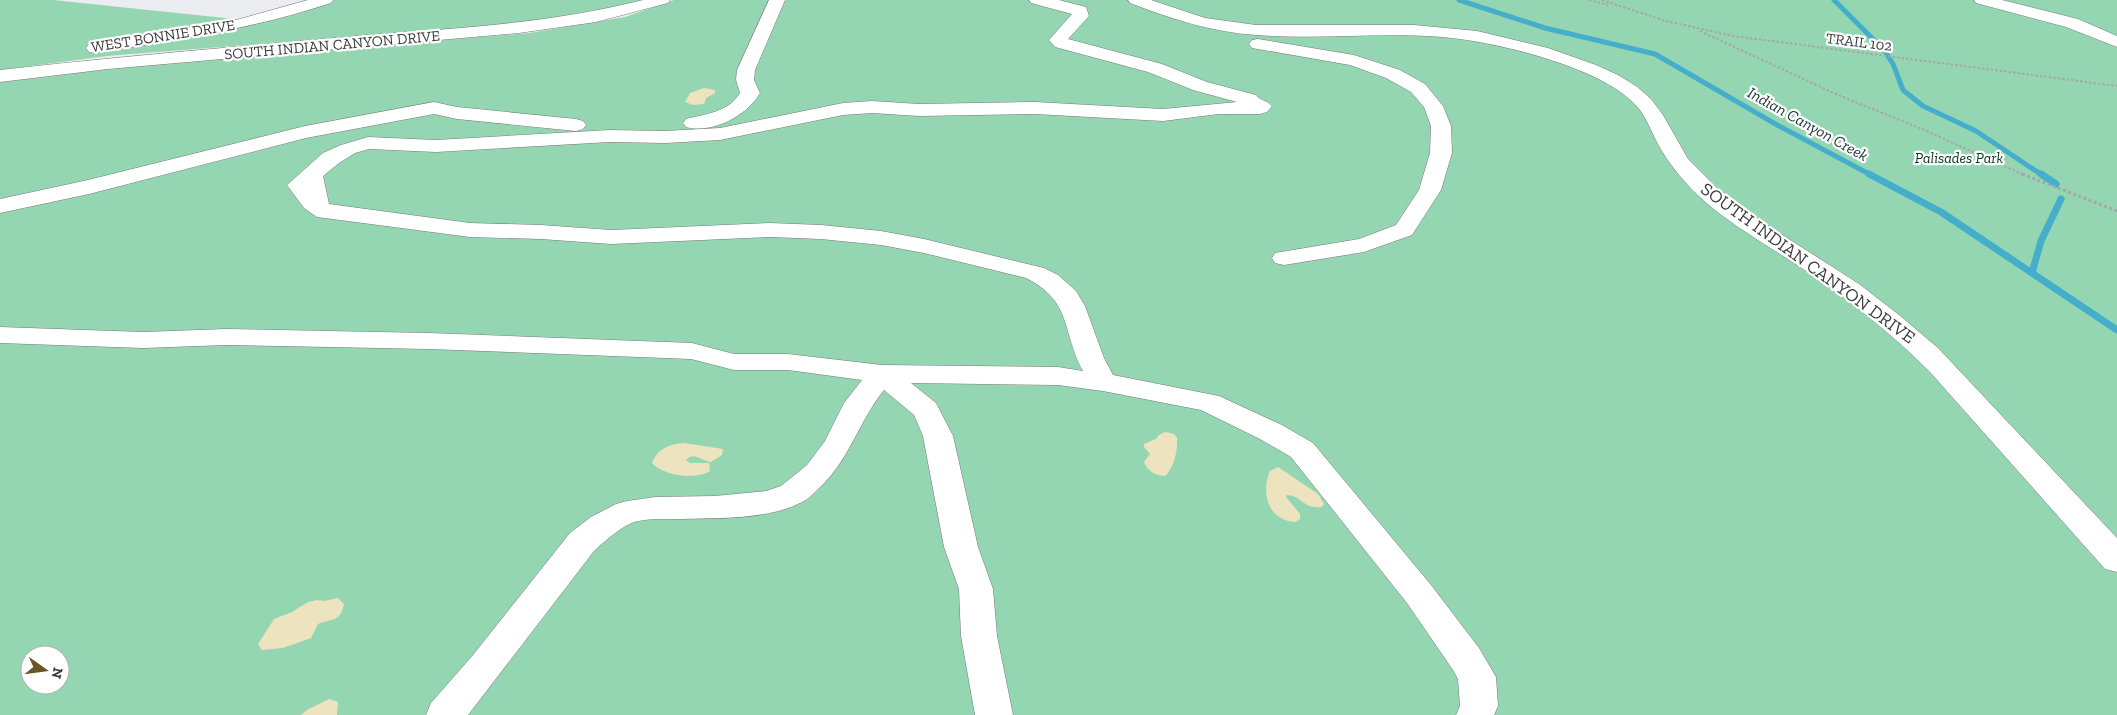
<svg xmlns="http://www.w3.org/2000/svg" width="2117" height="715" viewBox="0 0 2117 715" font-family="'Zilla Slab',serif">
<rect width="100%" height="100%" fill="#ecedf0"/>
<!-- green -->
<g fill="#95d6b2" fill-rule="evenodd">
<polygon points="0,0 53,0 264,22 332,0 642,0 625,6 534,22 107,56 0,70"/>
<path d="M 674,0 L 2117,0 L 2117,715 L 0,715 L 0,81 L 86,68 L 529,33 L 625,17 ZM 30,655 L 60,655 L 60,685 L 30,685 Z"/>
</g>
<!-- sand -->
<g fill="#ede3be">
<polygon points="704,88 715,90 715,93 706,98 704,104 693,105 685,102 690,93"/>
<path d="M 1165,432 L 1174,434 L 1177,438 C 1178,450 1174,468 1165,476 C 1155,475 1148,472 1144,462 L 1150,454 L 1144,447 L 1144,444 L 1156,439 L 1159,435 Z"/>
<path d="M 684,443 L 723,449 L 722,455 L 711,462 C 701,461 694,451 686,460 L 690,463 L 709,463 L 710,471 C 695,480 664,476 652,463 C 657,449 670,444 684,443 Z"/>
<path d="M 1278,467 L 1318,494 L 1324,504 L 1322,507 C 1302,509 1303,496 1287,495 L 1286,497 L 1300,514 L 1300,519 L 1296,522 C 1269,521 1260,494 1270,471 Z"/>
<path d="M 338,598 L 344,604 C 340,623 332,618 318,624 L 311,638 L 283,648 L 262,650 L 258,644 L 274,619 L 292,612 L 308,602 L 317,600 L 324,601 Z"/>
<polygon points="329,699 338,702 337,715 301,715 307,710"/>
</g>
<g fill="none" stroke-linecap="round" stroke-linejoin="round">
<!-- stream-far1 -->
<g stroke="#44aecb" stroke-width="5">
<polyline points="1459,0 1545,28 1655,54 1779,126 1871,175"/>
<polyline points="1834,0 1884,50 1893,64 1903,90 1923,106 1976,131 2042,175"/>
</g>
<!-- stream -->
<g stroke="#44aecb" stroke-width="7">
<polyline points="1869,174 1941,212 2117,330"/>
<polyline points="2041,174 2056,184"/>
<polyline points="2032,273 2041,241 2061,199"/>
</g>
<defs>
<g id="minor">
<path d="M 308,0 L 333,0 L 331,3 C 252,29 176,40 95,53 L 89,52 L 86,48 L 89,44 L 95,43 L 236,20 Z"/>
<path d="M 643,0 L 670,0 L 668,3 L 596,22 L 519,33 L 108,69 L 0,82 L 0,70 C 123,56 246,46 369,35 C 462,28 552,23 643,0 Z"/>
<path d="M 769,0 L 785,0 L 755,70 L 754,80 L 760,93 C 747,116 712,134 686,127 L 683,123 L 686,119 C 706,114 729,112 740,93 L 736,80 L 737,70 Z"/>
<path d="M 1029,0 L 1059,0 L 1086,7 L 1089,16 L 1068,39 L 1162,64 L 1207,82 L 1256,95 C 1260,101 1267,100 1272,106 L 1267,112 L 1260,114 L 1219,114 L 1163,121 L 1035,114 L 919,116 L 872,113 L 843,115 L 720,140 L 665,143 L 610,142 L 436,152 L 369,149 L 355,153 L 339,163 L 323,176 L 329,204 L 470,223 L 541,225 L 611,230 L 770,223 L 821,225 L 881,231 L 924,239 L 1044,268 L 1058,275 L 1076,291 L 1085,306 L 1104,358 L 1113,375 L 1219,396 L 1282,425 L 1313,443 L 1431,585 L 1479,648 L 1496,677 L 1498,706 L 1494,715 L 1456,715 L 1460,706 L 1458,679 L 1453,670 L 1407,603 L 1291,457 L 1260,439 L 1201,410 L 1103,391 L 1058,385 L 911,383 L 936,403 L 953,436 L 978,547 L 993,589 L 997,636 L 1013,715 L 975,715 L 961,636 L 959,589 L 944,547 L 923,436 L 914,415 L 884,390 C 858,422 849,462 817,490 C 813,494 808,499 802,502 C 768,520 717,518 679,519 C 665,519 648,518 634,522 C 619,528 606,540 594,551 L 468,715 L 426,715 L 431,703 L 473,655 L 570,533 L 591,517 L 616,504 L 627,501 L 655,497 L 715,496 L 766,491 L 781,486 L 807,465 L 825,441 L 844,403 L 862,380 L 788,370 L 734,370 L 691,359 L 429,349 L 226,345 L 143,348 L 0,343 L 0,327 L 143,332 L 226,329 L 429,333 L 692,343 L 734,354 L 788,354 L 882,365 L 1058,367 L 1083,371 C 1061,330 1073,302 1026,278 L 924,253 L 881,245 L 821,239 L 770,237 L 611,244 L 541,239 L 470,237 L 317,217 L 304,208 L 287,185 L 323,153 L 341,145 L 368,137 L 436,140 L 610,130 L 665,131 L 720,128 L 843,103 L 872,101 L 919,104 L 1035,102 L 1163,109 L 1237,102 L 1193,90 L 1148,72 L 1055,47 L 1049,40 L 1072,14 L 1031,3 Z"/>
<path d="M 1128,0 L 1151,0 L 1205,18 L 1256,25 L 1414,25 L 1477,31 L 1548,48 L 1596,65 L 1618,75 L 1636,86 L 1651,99 L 1663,115 L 1688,159 L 1718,189 L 1759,220 L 1859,284 L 1899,315 L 1938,348 L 2117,538 L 2117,572 L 2105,569 L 1930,372 C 1895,337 1856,305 1815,277 C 1782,254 1747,235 1715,210 C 1694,193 1676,174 1662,151 C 1654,138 1649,123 1640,110 C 1612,73 1524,50 1479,42 C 1406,28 1330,41 1256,35 C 1212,32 1171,19 1130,3 Z"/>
<polygon points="1974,0 2002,0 2078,19 2117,36 2117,47 2066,27 1976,3"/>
<polygon points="1258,39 1354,55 1400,70 1425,84 1443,106 1451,126 1452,153 1441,190 1412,235 1364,252 1284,265 1275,263 1272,258 1275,253 1359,239 1396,225 1419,190 1430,153 1431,126 1424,107 1411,92 1386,78 1350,65 1252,48 1249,44 1252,40"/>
<polygon points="434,102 457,107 576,119 583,121 586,125 583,129 576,131 457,119 434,114 306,138 89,194 0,213 0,199 88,180 305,126"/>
</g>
</defs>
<!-- minor casing -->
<use href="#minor" stroke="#77787b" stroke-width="1"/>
<!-- path-far1 -->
<g stroke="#a7a7aa" stroke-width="2" stroke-dasharray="2.5 2" stroke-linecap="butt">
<polyline points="1589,0 1608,5"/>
<polyline points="1602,0 1666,21 1733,36 2117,86"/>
<polyline points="1700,31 1838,95 1922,129 2024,175"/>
</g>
<!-- path -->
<polyline stroke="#a7a7aa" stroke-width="3" stroke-dasharray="3 2.5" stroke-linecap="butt" points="2022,174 2117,211"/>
<!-- minor -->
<use href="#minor" fill="#fff" fill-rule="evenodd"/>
</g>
<g text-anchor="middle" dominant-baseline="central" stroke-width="4.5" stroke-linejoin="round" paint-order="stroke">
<!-- far-street labels -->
<g font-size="15" fill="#3b3b3d" stroke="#fff">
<text transform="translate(163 36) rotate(-9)">WEST BONNIE DRIVE</text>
<text transform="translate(1859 42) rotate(7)">TRAIL 102</text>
<text transform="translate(332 45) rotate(-5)">SOUTH INDIAN CANYON DRIVE</text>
</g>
<!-- far-park labels -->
<g font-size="15" font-style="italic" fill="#043722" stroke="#fff">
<text x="1959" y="158">Palisades Park</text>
</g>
<!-- far-water labels -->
<g font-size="16" font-style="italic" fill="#172f36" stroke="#fff">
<text transform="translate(1808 124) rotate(29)">Indian Canyon Creek</text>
</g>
<!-- street labels -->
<g font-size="18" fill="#3b3b3d" stroke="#fff">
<text transform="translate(1808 263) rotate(36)">SOUTH INDIAN CANYON DRIVE</text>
</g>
</g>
<!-- north arrow -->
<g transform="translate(45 670) rotate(104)"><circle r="24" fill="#ffffff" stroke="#b1b1b1"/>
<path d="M0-4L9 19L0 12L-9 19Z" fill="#6a5624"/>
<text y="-8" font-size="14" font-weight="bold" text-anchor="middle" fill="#3b3b3d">N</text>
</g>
</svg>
